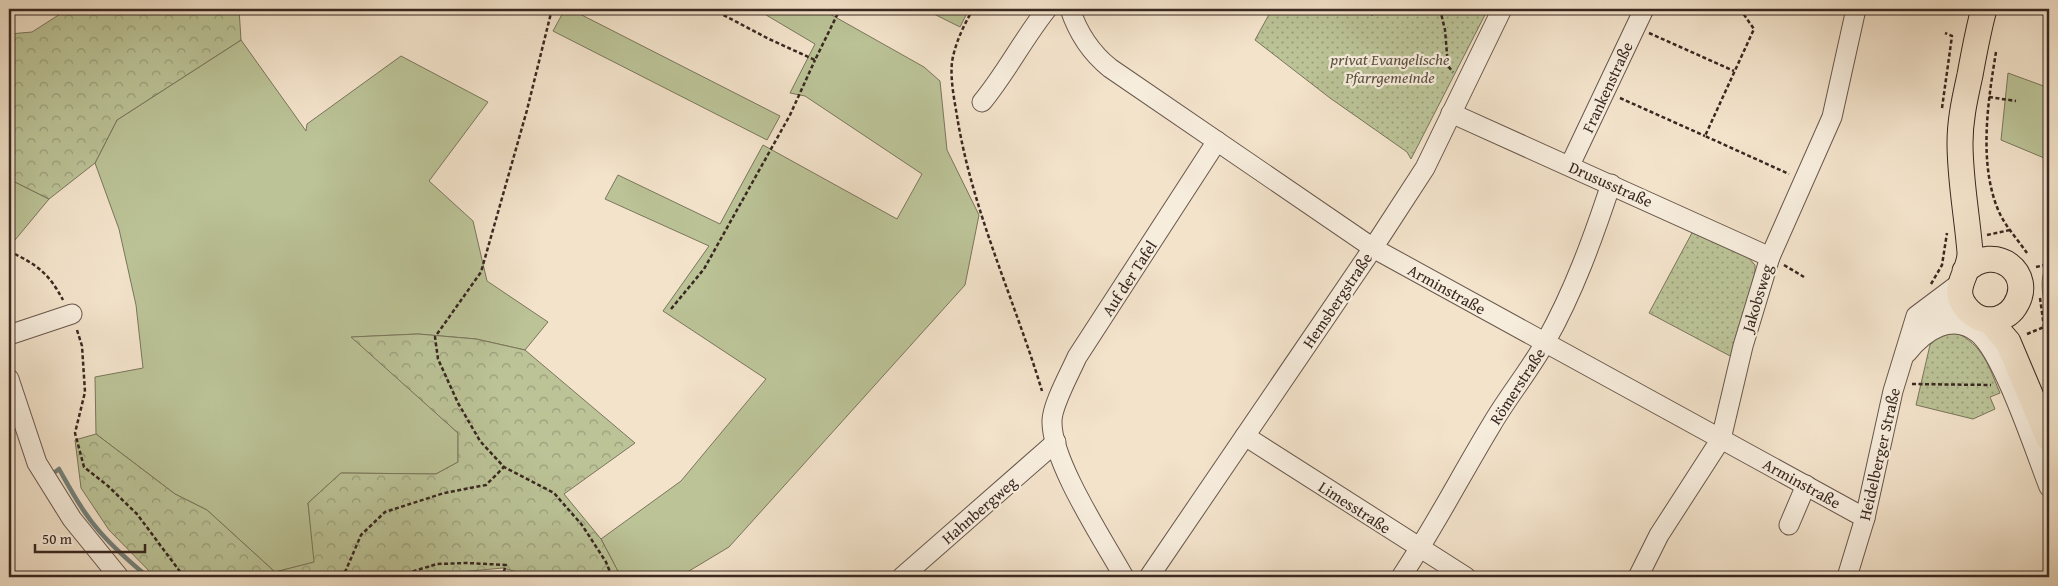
<svg xmlns="http://www.w3.org/2000/svg" width="2058" height="586" viewBox="0 0 2058 586" font-family="'Gentium Book Plus',serif">
<defs>
<pattern id="forest-crowns" width="20" height="18" patternUnits="userSpaceOnUse" patternTransform="scale(1.25)"><rect width="20" height="18" fill="#bbc397"/><path d="M2 6a3 3 0 1 1 6 0M12 15a3 3 0 1 1 6 0" fill="none" stroke="#999e7b"/></pattern>
<pattern id="park-dots" width="8" height="8" patternUnits="userSpaceOnUse" patternTransform="scale(1.25)"><rect width="8" height="8" fill="#bbc397"/><path d="M2 2h.1M6 6h.1" fill="none" stroke="#999e7b" stroke-width="1.8" stroke-linecap="round"/></pattern>
</defs>
<rect width="100%" height="100%" fill="#f3e3cb"/>
<filter id="stains"><feTurbulence type="fractalNoise" baseFrequency=".004" numOctaves="4"/><feColorMatrix values="0 0 0 0 .2 0 0 0 0 .09 0 0 0 0 .02 0 0 0 .5 -.17"/></filter>
<radialGradient id="worn" r=".72"><stop offset=".6" stop-color="#630" stop-opacity="0"/><stop offset="1" stop-color="#630" stop-opacity=".3"/></radialGradient>
<!-- green -->
<g fill="#bbc397" stroke="#7a765c">
<polygon points="565,9 570,9 780,116 767,140 553,31"/>
<polygon points="756,9 821,9 924,67 940,81 947,150 979,215 965,285 729,547 679,577 621,577 601,539 681,481 766,379 663,311 709,246 605,199 618,175 720,224 763,145 897,219 922,174 805,96 790,93 815,44"/>
<polygon points="924,9 969,9 960,27"/>
<polygon points="241,40 306,131 307,124 401,56 488,102 429,181 473,221 487,281 548,322 525,350 476,339 418,334 352,337 458,433 458,462 436,474 341,473 308,503 315,562 275,572 207,510 175,494 96,434 95,377 143,368 136,305 119,229 95,163 117,120"/>
<polygon points="2008,73 2049,88 2049,160 2001,140"/>
<polygon points="9,179 49,199 10,246 9,245"/>
<path d="M 2046,267 L 2049,267 L 2049,325 C 2046,309 2037,283 2046,267 Z"/>
</g>
<!-- forest -->
<g fill="url(#forest-crowns)" stroke="#7a765c">
<polygon points="68,9 239,9 241,40 117,120 95,163 49,199 9,179 9,34 32,32"/>
<polygon points="418,334 476,339 525,350 635,443 564,494 601,539 621,577 535,577 503,568 405,577 155,577 109,530 81,488 75,440 96,434 175,494 207,510 275,572 314,562 308,503 341,473 436,474 458,462 458,433 351,337"/>
</g>
<!-- park -->
<g fill="url(#park-dots)" stroke="#7a765c">
<polygon points="1272,9 1488,9 1411,159 1407,152 1330,98 1255,40"/>
<polygon points="1693,231 1747,256 1755,265 1755,276 1732,357 1649,313"/>
<path d="M 1955,332 C 1984,346 1988,365 2000,393 L 1990,397 L 1995,409 L 1973,419 L 1916,405 L 1930,345 L 1940,333 Z"/>
</g>
<g fill="none" stroke-linecap="round" stroke-linejoin="round">
<!-- stream -->
<path stroke="#74827c" stroke-width="4.5" d="M 55,472 L 59,469 C 71,490 83,513 100,532 C 114,548 131,563 148,577"/>
<defs>
<g id="minor">
<path d="M 1070,9 C 1078,33 1090,52 1110,68 L 1373,248 L 1865,518"/>
<path d="M 982,102 C 1006,73 1023,39 1047,9"/>
<polyline points="1451,113 1770,257"/>
<polyline points="1570,165 1644,9"/>
<path d="M 1922,322 C 1937,310 1953,307 1971,313"/>
<polyline points="9,335 72,314"/>
<path d="M 1907,353 C 1924,331 1952,312 1978,333 C 2003,353 2036,454 2049,487"/>
<polyline points="9,379 37,463 72,519 119,577"/>
<polyline points="1245,436 1466,577"/>
<polyline points="1789,525 1806,485"/>
<polyline points="902,577 1056,442"/>
<path d="M 1124,577 C 1104,541 1051,461 1052,421 C 1052,405 1070,373 1077,357 L 1217,141"/>
<polyline points="1149,577 1373,248 1425,168 1502,9"/>
<path d="M 1401,577 C 1434,528 1461,475 1492,424 C 1509,395 1530,370 1546,341 C 1574,291 1593,238 1611,184"/>
<polyline points="1638,577 1659,535 1721,439 1743,346 1770,257 1832,117 1856,9"/>
<polyline points="1847,577 1865,518 1893,391 1916,316 1960,283"/>
</g>
<g id="major">
<path d="M 1965,271 C 1995,241 2036,274 2015,306 C 2010,314 2000,320 1990,320 C 1982,320 1974,316 1969,311 C 1947,289 1971,274 1970,252 C 1967,215 1960,180 1960,143 C 1960,119 1965,98 1970,75 C 1974,53 1978,31 1984,9"/>
<polyline points="1989,320 2008,342 2049,439"/>
</g>
</defs>
<!-- minor casing -->
<use href="#minor" stroke="#68574c" stroke-width="21"/>
<!-- major casing -->
<use href="#major" stroke="#392821" stroke-width="27"/>
<!-- path -->
<g stroke="#392821" stroke-width="2.5" stroke-dasharray="4 2.5" stroke-linecap="butt">
<polyline points="552,9 527,110 481,272 435,337 438,359 458,403 480,441 504,467 554,493 582,525 606,562 612,577"/>
<polyline points="712,9 769,39 815,60 840,9"/>
<path d="M 973,9 C 964,25 955,43 952,62 C 950,81 955,103 958,122 C 974,215 1015,301 1042,391"/>
<polyline points="1440,9 1445,30 1448,66 1453,72"/>
<polyline points="1740,9 1754,29 1705,136 1789,174"/>
<polyline points="1371,15 1374,12 1385,9"/>
<polyline points="1649,33 1734,71"/>
<path d="M 1996,52 C 1988,101 1978,164 1999,212 C 2006,227 2018,240 2027,253"/>
<polyline points="1989,97 2016,101"/>
<polyline points="1620,98 1705,136"/>
<polyline points="1942,108 1952,36 1945,33"/>
<polyline points="1987,235 2010,230"/>
<path d="M 9,251 C 37,265 48,272 63,300"/>
<polyline points="1784,265 1804,277"/>
<polyline points="2036,267 2049,264"/>
<polyline points="1931,284 1942,265 1947,233"/>
<polyline points="2040,298 2044,327 2049,344"/>
<polyline points="671,309 704,269 790,115 815,60"/>
<polyline points="77,330 82,346 85,392 75,433 84,467 108,486 137,514 184,577"/>
<polyline points="2027,334 2044,327"/>
<polyline points="1912,384 1991,385"/>
<polyline points="183,572 194,577"/>
<polyline points="340,577 346,570 361,535 385,512 444,493 486,485 504,467"/>
<polyline points="394,577 437,564 467,563 506,565 502,577"/>
</g>
<!-- minor -->
<use href="#minor" stroke="#f7eddd" stroke-width="19"/>
<!-- major -->
<use href="#major" stroke="#f3e3cb" stroke-width="25"/>
</g>
<g text-anchor="middle" dominant-baseline="central" stroke-width="4.5" stroke-linejoin="round" paint-order="stroke">
<!-- park labels -->
<g font-size="16" font-style="italic" fill="#5a4f3e" stroke="#f7eddd">
<text x="1390" y="59">privat Evangelische<tspan x="1390" dy="18">Pfarrgemeinde</tspan></text>
</g>
<!-- street labels -->
<g font-size="16" fill="#392821" stroke="#f7eddd">
<text transform="translate(1607 87) rotate(-65)">Frankenstraße</text>
<text transform="translate(1611 184) rotate(24)">Drususstraße</text>
<text transform="translate(1129 278) rotate(-57)">Auf der Tafel</text>
<text transform="translate(1447 289) rotate(29)">Arminstraße</text>
<text transform="translate(1757 298) rotate(-73)">Jakobsweg</text>
<text transform="translate(1337 300) rotate(-56)">Hemsbergstraße</text>
<text transform="translate(1517 386) rotate(-57)">Römerstraße</text>
<text transform="translate(1879 454) rotate(-77)">Heidelberger Straße</text>
<text transform="translate(1802 483) rotate(29)">Arminstraße</text>
<text transform="translate(1355 507) rotate(33)">Limesstraße</text>
<text transform="translate(979 510) rotate(-41)">Hahnbergweg</text>
</g>
</g>
<!-- margin -->
<rect width="2058" height="586" fill="none" stroke="#f3e3cb" stroke-width="30"/>
<rect x="10" y="10" width="2038" height="566" fill="none" stroke="#392821" stroke-width="2.5"/>
<rect x="15" y="15" width="2028" height="556" fill="none" stroke="#392821"/>
<!-- scale -->
<path d="M35 544v8h110v-8" fill="none" stroke="#392821" stroke-width="2.5"/>
<text x="42" y="544" font-size="15" fill="#392821" stroke="#f7eddd" stroke-width="4" paint-order="stroke">50 m</text>
<rect width="100%" height="100%" filter="url(#stains)"/>
<rect width="100%" height="100%" fill="url(#worn)"/>
</svg>
